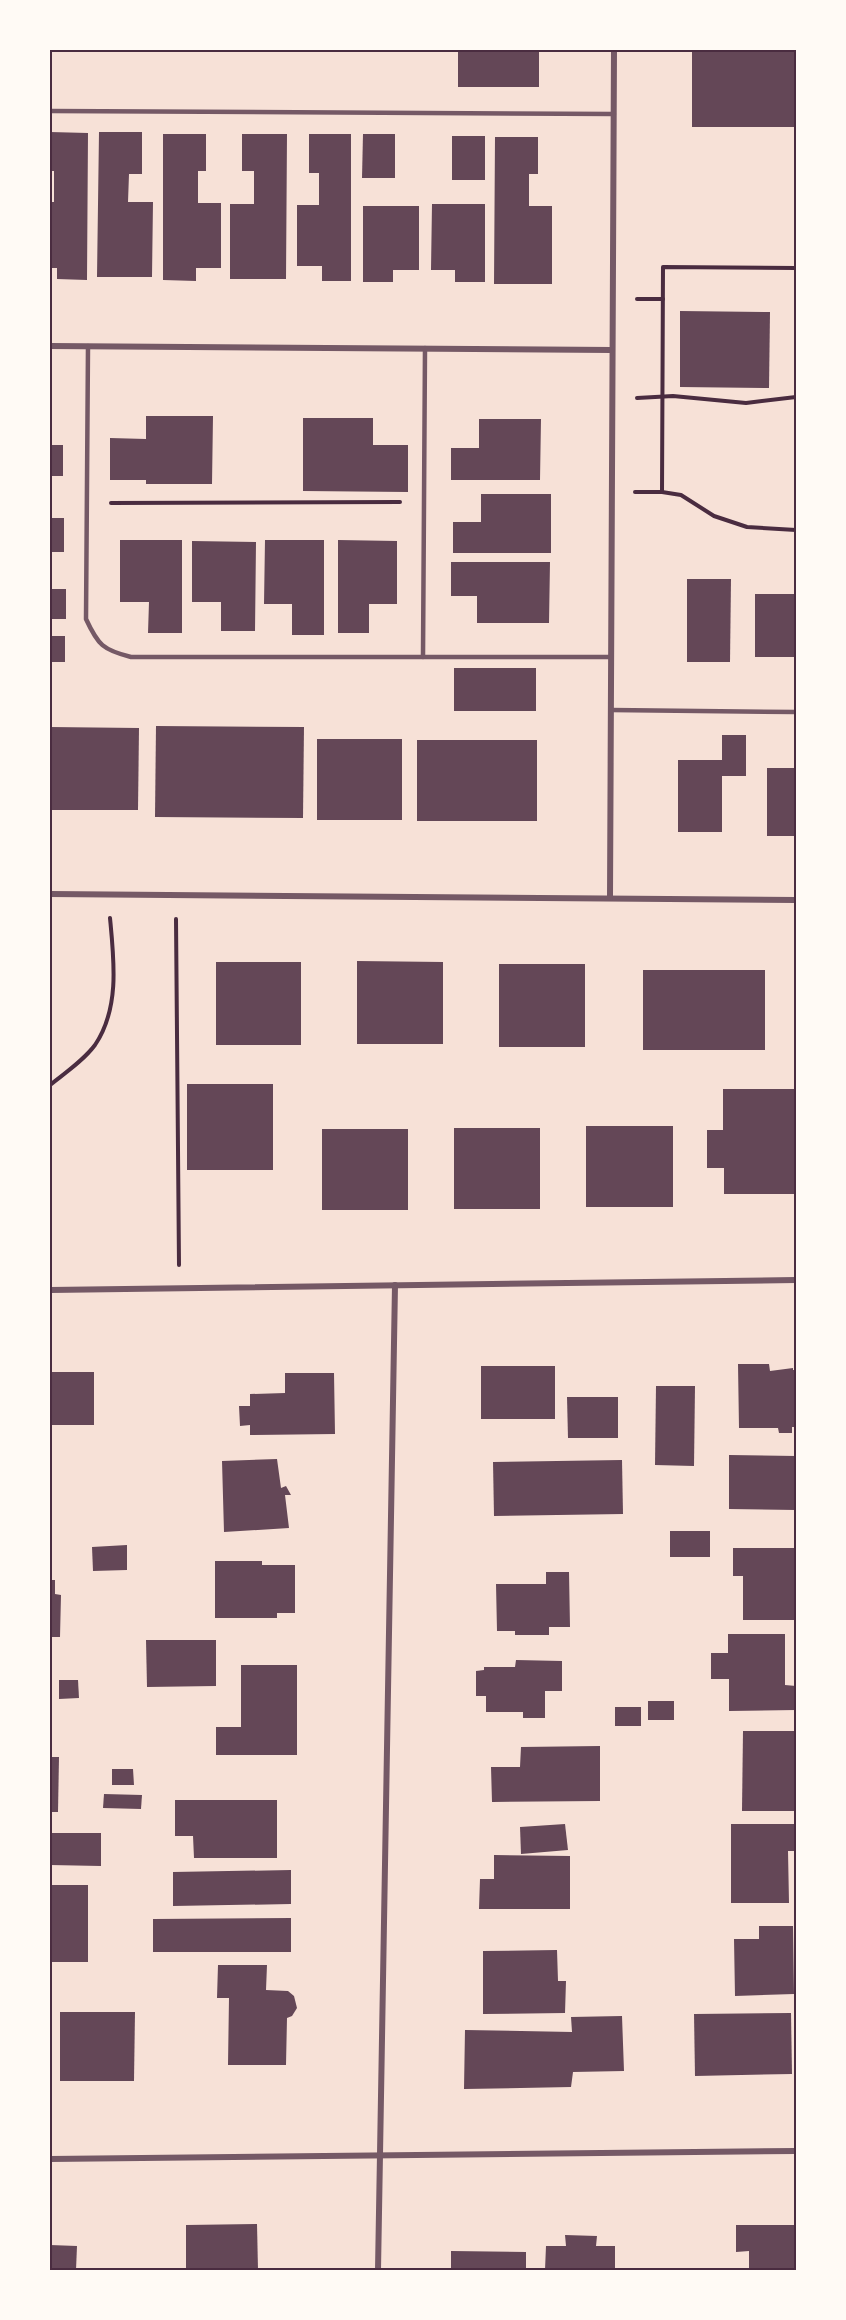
<svg xmlns="http://www.w3.org/2000/svg" width="846" height="2320" viewBox="0 0 846 2320" font-family="'Playfair Display',serif">
<rect width="100%" height="100%" fill="#f7e1d7"/>
<!-- building -->
<g fill="#644757">
<rect x="458" y="50" width="81" height="37"/>
<rect x="692" y="50" width="104" height="77"/>
<polygon points="50,132 88,133 87,280 57,279 57,268 50,268 50,202 54,202 54,171 50,171"/>
<polygon points="99,132 142,132 142,174 129,174 128,202 153,202 152,277 97,277"/>
<polygon points="163,134 206,134 206,171 198,171 198,203 221,203 221,268 196,268 196,281 163,280"/>
<polygon points="242,134 287,134 286,279 230,279 230,204 254,204 254,171 242,171"/>
<polygon points="309,134 351,134 351,281 322,281 322,266 297,266 297,205 319,205 319,173 309,173"/>
<polygon points="363,134 395,134 395,178 362,178"/>
<rect x="452" y="136" width="33" height="44"/>
<polygon points="495,137 538,137 538,174 529,174 529,206 552,206 552,284 494,284"/>
<polygon points="432,204 485,204 485,282 455,282 455,270 431,270"/>
<polygon points="363,206 419,206 419,270 393,270 393,282 363,282"/>
<polygon points="680,311 770,312 769,388 680,387"/>
<polygon points="146,416 213,416 212,484 146,484 146,480 110,480 110,438 146,439"/>
<polygon points="303,418 373,418 373,445 408,445 408,492 303,491"/>
<polygon points="479,419 541,419 540,480 451,480 451,448 479,448"/>
<rect x="50" y="445" width="13" height="31"/>
<polygon points="481,494 551,494 551,553 453,553 453,522 481,522"/>
<rect x="50" y="518" width="14" height="34"/>
<polygon points="120,540 182,540 182,633 148,633 149,602 120,602"/>
<polygon points="265,540 324,540 324,635 292,635 292,604 264,604"/>
<polygon points="338,540 397,541 397,604 369,604 369,633 338,633"/>
<polygon points="192,541 256,542 255,631 221,631 221,602 192,602"/>
<polygon points="451,562 550,562 549,623 477,623 477,596 451,596"/>
<polygon points="687,579 731,579 730,662 687,662"/>
<rect x="50" y="589" width="16" height="30"/>
<rect x="755" y="594" width="41" height="63"/>
<rect x="50" y="636" width="15" height="26"/>
<rect x="454" y="668" width="82" height="43"/>
<polygon points="156,726 304,727 303,818 155,817"/>
<polygon points="50,727 139,728 138,810 50,810"/>
<polygon points="722,735 746,735 746,776 722,776 722,832 678,832 678,760 722,760"/>
<rect x="317" y="739" width="85" height="81"/>
<rect x="417" y="740" width="120" height="81"/>
<rect x="767" y="768" width="29" height="68"/>
<polygon points="357,961 443,962 443,1044 357,1044"/>
<rect x="216" y="962" width="85" height="83"/>
<rect x="499" y="964" width="86" height="83"/>
<rect x="643" y="970" width="122" height="80"/>
<rect x="187" y="1084" width="86" height="86"/>
<polygon points="723,1089 796,1089 796,1194 724,1194 724,1168 707,1168 707,1130 723,1130"/>
<rect x="586" y="1126" width="87" height="81"/>
<rect x="454" y="1128" width="86" height="81"/>
<rect x="322" y="1129" width="86" height="81"/>
<polygon points="738,1364 769,1364 770,1371 793,1368 793,1370 796,1370 796,1427 792,1427 792,1433 779,1433 778,1428 739,1428"/>
<rect x="481" y="1366" width="74" height="53"/>
<rect x="50" y="1372" width="44" height="53"/>
<polygon points="285,1373 334,1373 335,1434 250,1435 250,1425 240,1426 239,1406 250,1406 250,1394 285,1393"/>
<polygon points="656,1386 695,1386 694,1466 655,1465"/>
<polygon points="567,1397 618,1397 618,1438 568,1438"/>
<polygon points="729,1455 796,1456 796,1510 729,1509"/>
<polygon points="277,1459 281,1488 286,1486 291,1495 285,1495 289,1528 224,1532 222,1461"/>
<polygon points="622,1460 623,1514 494,1516 493,1462"/>
<rect x="670" y="1531" width="40" height="26"/>
<polygon points="127,1545 127,1570 93,1571 92,1547"/>
<polygon points="733,1548 796,1548 796,1620 743,1620 743,1576 733,1576"/>
<polygon points="215,1561 262,1561 262,1565 295,1565 295,1613 277,1613 277,1618 215,1618"/>
<polygon points="546,1572 569,1572 570,1627 549,1627 549,1635 515,1635 515,1631 497,1631 496,1584 546,1584"/>
<polygon points="50,1580 55,1580 55,1594 61,1595 60,1637 50,1637"/>
<polygon points="728,1634 785,1634 785,1685 796,1686 796,1710 729,1711 729,1679 711,1679 711,1653 728,1653"/>
<polygon points="146,1640 216,1640 216,1686 147,1687"/>
<polygon points="516,1660 562,1661 562,1691 545,1691 545,1718 523,1718 523,1712 486,1712 486,1696 476,1696 476,1671 484,1670 484,1667 515,1667"/>
<polygon points="241,1665 297,1665 297,1755 216,1755 216,1727 241,1727"/>
<polygon points="59,1680 78,1680 79,1698 59,1699"/>
<rect x="648" y="1701" width="26" height="19"/>
<rect x="615" y="1707" width="26" height="19"/>
<polygon points="743,1731 796,1731 796,1811 742,1811"/>
<polygon points="600,1746 600,1801 492,1802 491,1767 520,1767 521,1747"/>
<polygon points="50,1757 59,1757 58,1812 50,1812"/>
<polygon points="112,1769 133,1769 134,1785 112,1785"/>
<polygon points="104,1794 142,1795 141,1809 103,1808"/>
<polygon points="175,1800 277,1800 277,1858 194,1858 193,1836 175,1836"/>
<polygon points="565,1824 568,1850 521,1854 520,1827"/>
<polygon points="731,1824 796,1824 796,1851 788,1851 789,1903 731,1903"/>
<polygon points="50,1833 101,1833 101,1866 50,1865"/>
<polygon points="494,1855 570,1856 570,1909 479,1909 480,1879 494,1879"/>
<polygon points="291,1870 291,1904 173,1906 173,1872"/>
<rect x="50" y="1885" width="38" height="77"/>
<polygon points="291,1918 291,1952 153,1952 153,1919"/>
<polygon points="759,1926 793,1926 794,1994 735,1996 734,1939 759,1939"/>
<polygon points="557,1950 558,1981 566,1981 565,2013 483,2014 483,1951"/>
<polygon points="218,1965 267,1965 266,1990 288,1991 294,1996 297,2008 292,2016 287,2018 286,2065 228,2065 229,1998 217,1998"/>
<polygon points="60,2012 135,2012 134,2081 60,2081"/>
<polygon points="791,2013 792,2074 695,2076 694,2014"/>
<polygon points="622,2016 624,2071 573,2072 571,2087 464,2089 465,2030 572,2032 571,2017"/>
<polygon points="257,2224 258,2270 186,2270 186,2225"/>
<polygon points="736,2225 796,2225 796,2270 749,2270 749,2251 736,2252"/>
<polygon points="565,2235 597,2236 596,2246 615,2246 615,2270 545,2270 546,2246 566,2246"/>
<polygon points="50,2245 77,2246 76,2270 50,2270"/>
<polygon points="451,2251 526,2252 526,2270 451,2270"/>
</g>
<g fill="none" stroke-linecap="round" stroke-linejoin="round">
<!-- path -->
<g stroke="#4a2c40" stroke-width="4">
<polyline points="637,299 663,299"/>
<polyline points="637,398 673,396 746,403 796,397"/>
<polyline points="635,492 662,492 681,495 714,516 747,527 796,530"/>
<polyline points="662,492 663,267 796,268"/>
<polyline points="111,503 400,502"/>
<polyline points="176,919 179,1265"/>
<path d="M 50,1085 C 65,1073 83,1061 95,1045 C 120,1008 114,960 110,918"/>
</g>
<!-- service -->
<g stroke="#755966" stroke-width="4.5">
<polyline points="50,111 614,114"/>
<path d="M 88,346 L 86,619 C 98,645 103,650 131,657 L 611,657"/>
<polyline points="423,657 425,348"/>
<polyline points="611,710 796,712"/>
</g>
<!-- minor -->
<g stroke="#755966" stroke-width="6">
<polyline points="50,346 612,350"/>
<polyline points="50,894 796,900"/>
<polyline points="610,898 614,50"/>
<polyline points="50,1290 796,1280"/>
<polyline points="50,2159 796,2151"/>
<polyline points="378,2270 395,1285"/>
</g>
</g>
<!-- border -->
<rect width="846" height="2320" fill="none" stroke="#fffaf5" stroke-width="102"/>
<rect x="51" y="51" width="744" height="2218" fill="none" stroke="#4a2c40" stroke-width="2"/>
</svg>
